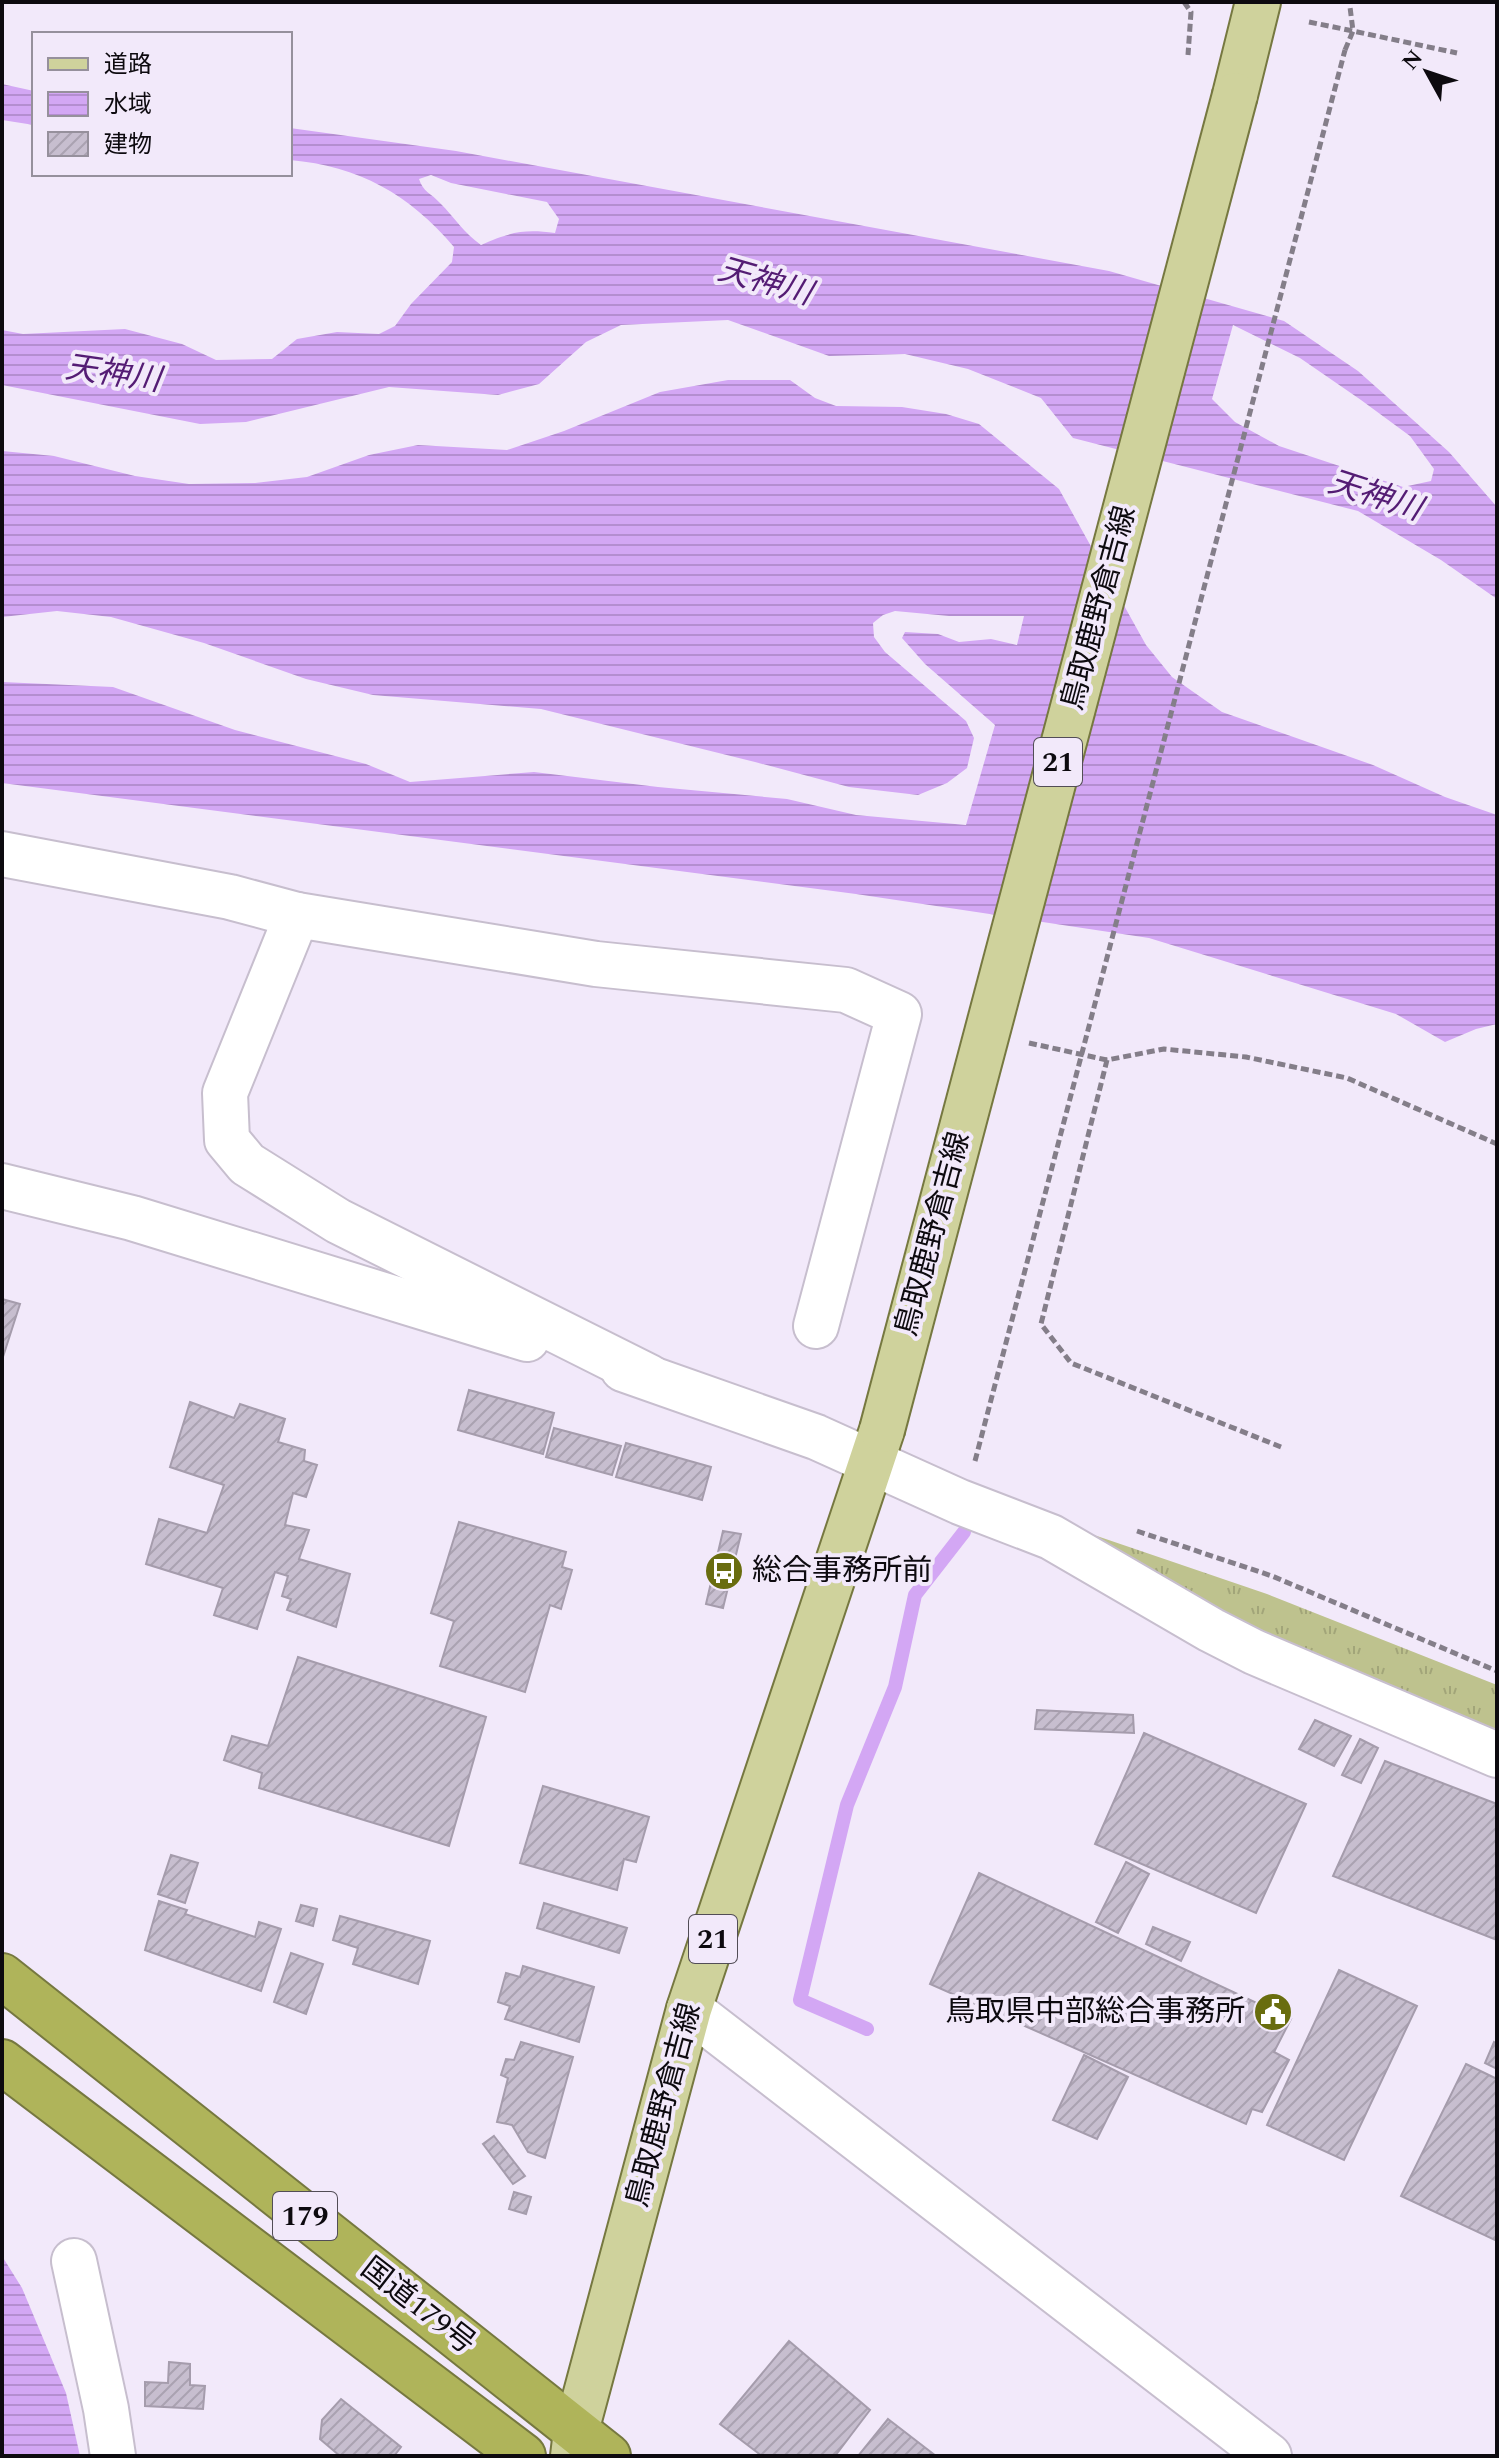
<svg xmlns="http://www.w3.org/2000/svg" width="1499" height="2458" viewBox="0 0 1499 2458" font-family="Spectral,'Noto Sans JP',serif">
<defs>
<pattern id="grass-tufts" width="24" height="20" patternUnits="userSpaceOnUse" patternTransform="scale(2)"><rect width="24" height="20" fill="#bec28e"/><path d="M3 7l-1-3M5 7V3M7 7l1-3M15 17l-1-3M17 17v-4M19 17l1-3" fill="none" stroke="#a2a579"/></pattern>
<pattern id="water-rules" width="6" height="5" patternUnits="userSpaceOnUse" patternTransform="scale(2)"><rect width="6" height="5" fill="#d3a7f4"/><path d="M0 2.5h6" fill="none" stroke="#b48ed0"/></pattern>
<pattern id="building-hatch" width="6" height="6" patternUnits="userSpaceOnUse" patternTransform="scale(2)"><rect width="6" height="6" fill="#c7becf"/><path d="M-1 1l2-2M0 6l6-6M5 7l2-2" fill="none" stroke="#aaa2b1"/></pattern>
</defs>
<rect width="100%" height="100%" fill="#f2e9fa"/>
<!-- grass -->
<polygon fill="url(#grass-tufts)" points="1094,1535 1267,1594 1497,1685 1497,1747 1261,1650 1092,1537"/>
<!-- water -->
<g fill="url(#water-rules)" fill-rule="evenodd">
<polygon points="2,84 34,91 34,125 2,120"/>
<path d="M 290,128 L 456,151 L 1109,271 L 1284,321 L 1358,371 L 1449,452 L 1497,507 L 1497,599 L 1441,560 L 1358,511 L 1073,438 L 1041,398 L 968,369 L 905,354 L 829,356 L 728,320 L 621,325 L 586,342 L 539,384 L 498,395 L 389,387 L 246,422 L 200,424 L 2,385 L 2,330 L 23,334 L 125,329 L 182,344 L 216,360 L 272,359 L 297,339 L 337,332 L 379,334 L 395,326 L 411,304 L 452,262 L 454,247 C 409,194 359,166 290,160 ZM 431,175 L 451,183 L 547,202 L 559,219 L 555,233 C 524,229 510,232 481,245 C 464,233 455,218 440,203 C 431,193 423,192 419,179 ZM 1233,325 L 1300,358 L 1361,400 L 1410,436 L 1434,469 L 1431,481 L 1403,487 L 1279,446 L 1235,422 L 1212,399 Z"/>
<polygon points="728,380 790,380 815,398 836,406 902,407 946,414 979,424 1059,489 1146,645 1172,677 1222,712 1373,765 1445,797 1497,815 1497,1024 1476,1029 1445,1042 1396,1014 1149,938 856,894 2,783 2,682 113,687 235,730 366,764 410,782 534,772 658,787 787,799 856,815 966,825 995,725 925,664 902,638 905,632 938,634 959,642 991,639 1017,645 1024,616 949,616 895,611 883,615 873,623 874,637 885,652 966,721 974,738 967,768 947,783 918,795 849,787 755,762 541,709 373,695 306,679 204,643 111,617 57,611 2,617 2,451 54,456 135,476 189,484 255,483 307,477 369,455 418,445 507,450 564,431 660,392"/>
<polygon points="2,2256 22,2288 66,2393 80,2456 2,2456"/>
</g>
<g fill="none" stroke-linecap="round" stroke-linejoin="round">
<!-- stream -->
<polyline stroke="#d3a7f4" stroke-width="14" points="867,2029 800,2000 847,1805 895,1687 915,1595 964,1532"/>
</g>
<!-- building -->
<g fill="url(#building-hatch)" stroke="#a59cac" stroke-width="2">
<polygon points="2,1299 20,1304 2,1360"/>
<polygon points="469,1390 554,1413 543,1454 458,1430"/>
<polygon points="190,1402 234,1418 240,1404 285,1419 278,1442 305,1450 304,1461 317,1465 306,1497 293,1493 285,1525 309,1530 299,1559 350,1574 336,1627 287,1610 291,1599 282,1596 288,1576 275,1572 257,1629 214,1615 223,1588 146,1564 159,1519 207,1533 224,1485 170,1467"/>
<polygon points="554,1428 621,1446 612,1475 546,1457"/>
<polygon points="626,1443 711,1467 702,1500 616,1477"/>
<polygon points="459,1522 566,1552 562,1567 572,1570 561,1609 550,1605 525,1692 440,1666 454,1621 431,1613"/>
<polygon points="723,1531 741,1534 723,1608 706,1604"/>
<polygon points="298,1657 486,1717 449,1846 259,1788 262,1773 224,1760 232,1736 268,1746"/>
<polygon points="1037,1710 1133,1715 1134,1733 1035,1729"/>
<polygon points="1315,1720 1351,1736 1334,1766 1299,1749"/>
<polygon points="1144,1733 1306,1804 1256,1913 1095,1844"/>
<polygon points="1360,1739 1378,1748 1361,1783 1342,1775"/>
<polygon points="1385,1761 1497,1804 1497,1940 1333,1876"/>
<polygon points="543,1786 649,1817 636,1862 624,1859 617,1890 520,1863"/>
<polygon points="171,1855 198,1863 185,1903 158,1894"/>
<polygon points="1126,1862 1149,1874 1118,1933 1096,1922"/>
<polygon points="979,1873 1291,2019 1274,2052 1289,2060 1262,2112 1252,2109 1246,2124 930,1984"/>
<polygon points="159,1901 187,1910 185,1914 255,1937 259,1922 281,1929 261,1991 145,1950"/>
<polygon points="544,1903 627,1928 619,1953 537,1928"/>
<polygon points="301,1905 317,1909 313,1926 296,1921"/>
<polygon points="340,1916 430,1941 418,1984 353,1964 358,1948 333,1940"/>
<polygon points="1153,1927 1190,1942 1181,1961 1146,1944"/>
<polygon points="291,1953 323,1964 306,2014 274,2002"/>
<polygon points="523,1966 594,1987 579,2042 505,2019 510,2006 498,2002 506,1973 520,1977"/>
<polygon points="1339,1970 1417,2006 1344,2160 1267,2125"/>
<polygon points="521,2042 573,2057 545,2158 528,2152 512,2125 497,2122 508,2078 501,2075 506,2059 514,2060"/>
<polygon points="1494,2042 1497,2044 1497,2069 1485,2063"/>
<polygon points="1084,2055 1128,2077 1097,2139 1053,2120"/>
<polygon points="1466,2064 1497,2079 1497,2241 1401,2196"/>
<polygon points="494,2136 525,2176 513,2184 483,2144"/>
<polygon points="514,2192 531,2197 526,2214 509,2209"/>
<polygon points="789,2341 870,2410 835,2456 762,2456 720,2424"/>
<polygon points="169,2362 190,2364 190,2385 205,2386 203,2409 145,2406 145,2382 168,2383"/>
<polygon points="341,2399 401,2447 394,2456 340,2456 320,2439 322,2420"/>
<polygon points="888,2419 936,2456 858,2456"/>
</g>
<g fill="none" stroke-linecap="round" stroke-linejoin="round">
<defs>
<g id="minor">
<polyline points="2,854 230,897 297,915"/>
<polyline points="2,1186 132,1218 527,1339"/>
<polyline points="623,1369 816,1437 960,1502 1051,1537 1211,1630 1254,1652 1497,1755"/>
<polyline points="649,1377 338,1221 247,1164 227,1140 225,1093 297,915 596,964 846,990 899,1014 816,1326"/>
<polyline points="689,2009 1269,2456"/>
<polyline points="74,2261 106,2409 113,2456"/>
</g>
<g id="major">
<polyline points="1235,95 1258,2"/>
<polyline points="573,2456 576,2431 689,2009 882,1430"/>
</g>
<g id="highway">
<polyline points="2,1976 608,2456"/>
<polyline points="2,2062 523,2456"/>
</g>
</defs>
<!-- minor casing -->
<use href="#minor" stroke="#c7bece" stroke-width="48"/>
<!-- major casing -->
<use href="#major" stroke="#767840" stroke-width="48"/>
<!-- highway casing -->
<use href="#highway" stroke="#767840" stroke-width="48"/>
<!-- path -->
<g stroke="#847e89" stroke-width="5" stroke-dasharray="8 4" stroke-linecap="butt">
<polyline points="1184,2 1191,12 1188,55"/>
<polyline points="1309,22 1353,31 1350,7"/>
<polyline points="1345,50 1353,31 1457,53"/>
<polyline points="1029,1043 1107,1060"/>
<polyline points="1281,1447 1071,1363 1041,1324 1107,1060 1164,1049 1246,1057 1347,1078 1497,1144"/>
<polyline points="1137,1531 1272,1576 1497,1671"/>
</g>
<!-- minor -->
<use href="#minor" stroke="#fff" stroke-width="44"/>
<!-- major -->
<use href="#major" stroke="#cfd29c" stroke-width="44"/>
<!-- highway -->
<use href="#highway" stroke="#afb45a" stroke-width="44"/>
<defs>
<polyline id="major-bridge" points="882,1430 1235,95"/>
</defs>
<!-- major-bridge casing -->
<use href="#major-bridge" stroke="#767840" stroke-width="48" stroke-linecap="butt"/>
<!-- path-bridge -->
<polyline stroke="#847e89" stroke-width="5" stroke-dasharray="8 4" stroke-linecap="butt" points="975,1461 1345,50"/>
<!-- major-bridge -->
<use href="#major-bridge" stroke="#cfd29c" stroke-width="44"/>
</g>
<!-- icons -->
<defs>
<symbol id="bus-disc" viewBox="-11 -11 22 22"><circle r="9.5" fill="#696d0f" stroke="#f2e9fa"/><path d="M-5-6H5V4H4V6H2V4H-2V6H-4V4H-5ZM-3.5-4V0h7V-4ZM-3.5 1.2v1.5H-2V1.2ZM2 1.2v1.5H3.5V1.2Z" fill="#fff"/></symbol>
<symbol id="civic-disc" viewBox="-11 -11 22 22"><circle r="9.5" fill="#696d0f" stroke="#f2e9fa"/><path d="M-.6-6.5H3V-4.5H.6V-3L4-1V1h2V6H-6V1h2V-1L-.6-3ZM-1.2 2.5V6h2.4V2.5Z" fill="#fff"/></symbol>
</defs>
<g fill-rule="evenodd">
<use href="#bus-disc" x="702" y="1549" width="44" height="44"/>
<use href="#civic-disc" x="1251" y="1990" width="44" height="44"/>
</g>
<g text-anchor="middle" dominant-baseline="central" stroke-width="8" stroke-linejoin="round" paint-order="stroke">
<!-- shield labels -->
<g fill="#f2e9fa" stroke="#524d56" stroke-width="2">
<rect x="1034" y="738" width="48" height="48" rx="6"/>
<rect x="689" y="1915" width="48" height="48" rx="6"/>
<rect x="273" y="2192" width="64" height="48" rx="6"/>
</g>
<g font-size="28" font-weight="bold" fill="#0d0a0f">
<text x="1058" y="762">21</text>
<text x="713" y="1939">21</text>
<text x="305" y="2216">179</text>
</g>
<!-- street labels -->
<g font-size="30" fill="#0d0a0f" stroke="#f2e9fa">
<text transform="translate(1099 608) rotate(-75)">鳥取鹿野倉吉線</text>
<text transform="translate(933 1234) rotate(-75)">鳥取鹿野倉吉線</text>
<text transform="translate(664 2105) rotate(-75)">鳥取鹿野倉吉線</text>
<text transform="translate(418 2306) rotate(38)">国道179号</text>
</g>
<!-- poi labels -->
<g font-size="30" fill="#0d0a0f" stroke="#f2e9fa" text-anchor="start">
<text x="752" y="1571">総合事務所前</text>
<text x="1245" y="2012" text-anchor="end">鳥取県中部総合事務所</text>
</g>
<!-- water labels -->
<g font-size="32" font-style="italic" fill="#541c74" stroke="#f2e9fa">
<text transform="translate(765 282) rotate(16)">天神川</text>
<text transform="translate(113 374) rotate(8)">天神川</text>
<text transform="translate(1375 496) rotate(18)">天神川</text>
</g>
</g>
<!-- border -->
<rect width="1499" height="2458" fill="none" stroke="#0d0a0f" stroke-width="8"/>
<!-- legend -->
<rect x="32" y="32" width="260" height="144" fill="#f2e9fa" stroke="#96909c" stroke-width="2"/>
<rect x="48" y="58" width="40" height="12" fill="#cfd29c" stroke="#96909c" stroke-width="2"/>
<text x="104" y="72" font-size="24" fill="#0d0a0f">道路</text>
<rect x="48" y="92" width="40" height="24" fill="url(#water-rules)" stroke="#96909c" stroke-width="2"/>
<text x="104" y="112" font-size="24" fill="#0d0a0f">水域</text>
<rect x="48" y="132" width="40" height="24" fill="url(#building-hatch)" stroke="#96909c" stroke-width="2"/>
<text x="104" y="152" font-size="24" fill="#0d0a0f">建物</text>
<!-- north arrow -->
<g transform="translate(1427 72) rotate(310)" stroke="#f2e9fa" stroke-width="6" paint-order="stroke">
<path d="M0-6L14 30L0 20L-14 30Z" fill="#0d0a0f"/>
<text y="-12" font-size="22" font-weight="bold" text-anchor="middle" fill="#0d0a0f">N</text>
</g>
</svg>
